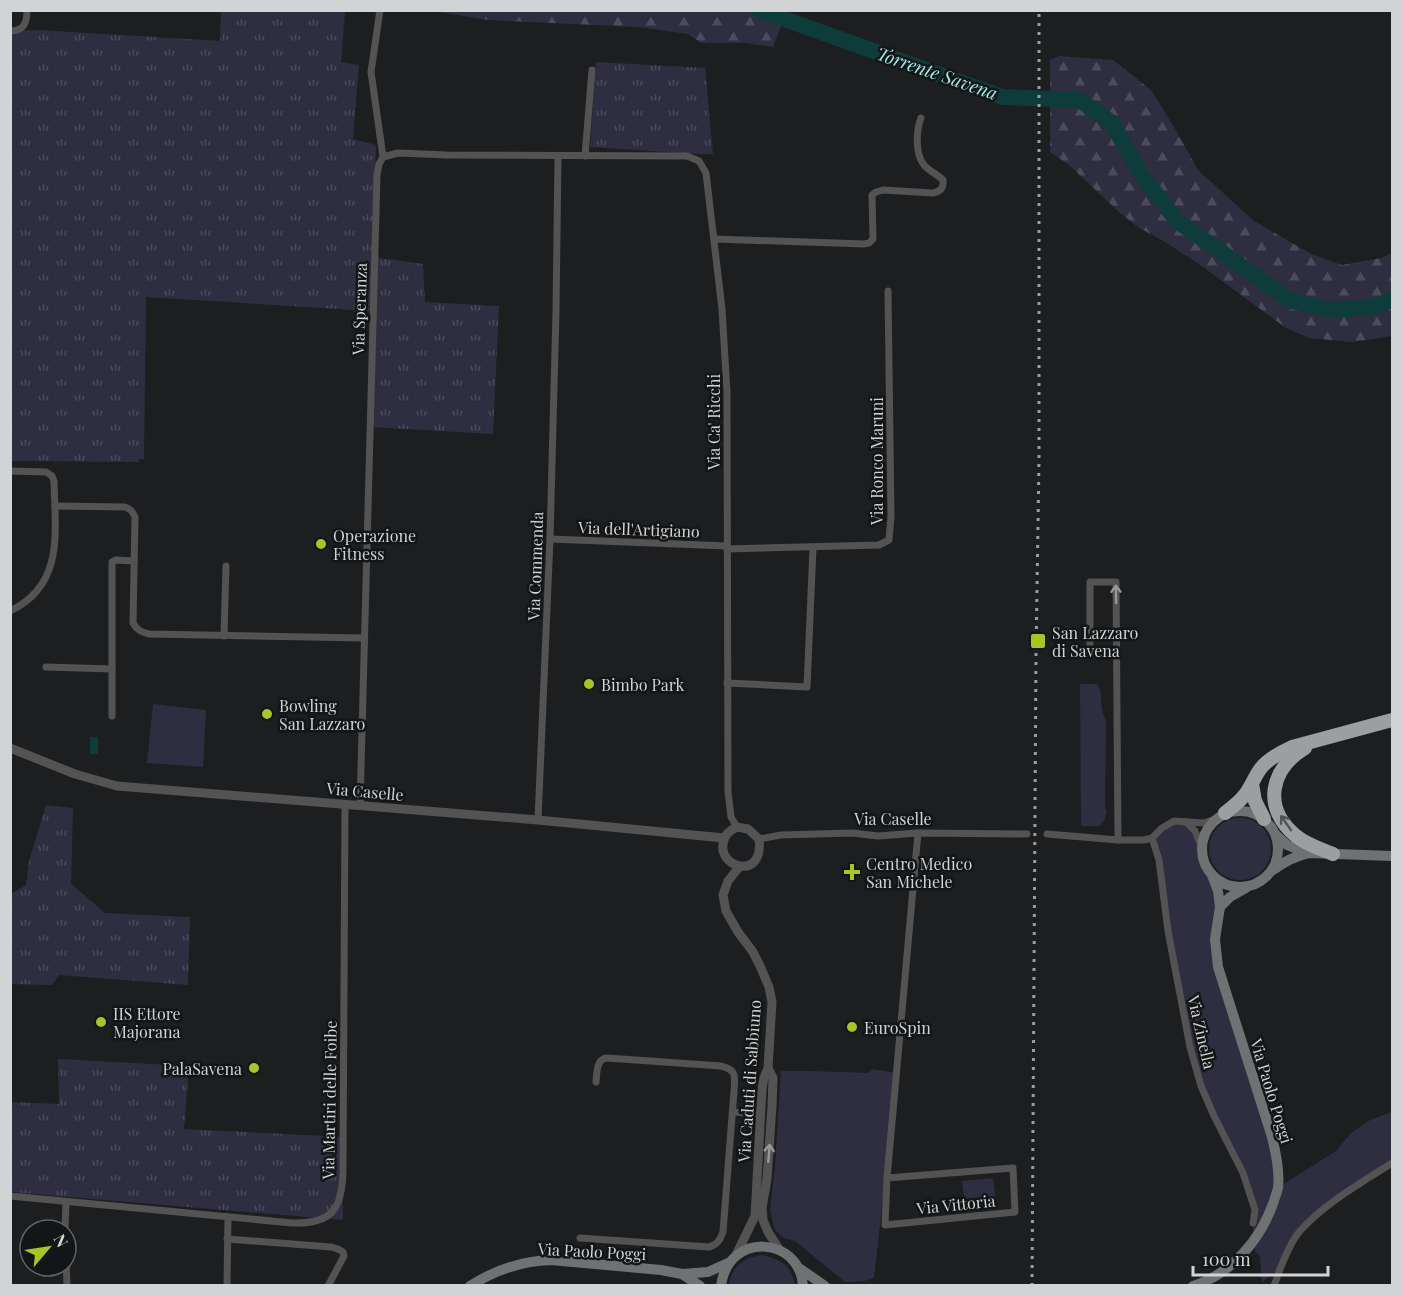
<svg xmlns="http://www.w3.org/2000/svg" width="1403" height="1296" viewBox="0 0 1403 1296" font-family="'Playfair Display',serif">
<defs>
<pattern id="forest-firs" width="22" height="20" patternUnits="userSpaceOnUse" patternTransform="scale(1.5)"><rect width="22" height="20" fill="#2f2e41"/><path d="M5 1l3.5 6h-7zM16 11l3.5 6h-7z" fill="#4c4b5c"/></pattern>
<pattern id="park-tufts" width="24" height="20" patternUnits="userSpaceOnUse" patternTransform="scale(1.5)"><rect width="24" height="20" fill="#2f2e41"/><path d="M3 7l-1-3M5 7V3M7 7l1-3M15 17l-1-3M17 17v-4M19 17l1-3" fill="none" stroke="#4c4b5c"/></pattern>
</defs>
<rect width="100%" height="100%" fill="#1c1e20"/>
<!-- grass -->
<g fill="#2f2e41">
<path d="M 1080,684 L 1097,684 C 1103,692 1100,701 1102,710 C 1102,712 1105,718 1106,720 L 1105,809 L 1107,809 L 1105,819 L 1100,826 L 1081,826 Z"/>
<polygon points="153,704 206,710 203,767 147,763"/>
<circle cx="1240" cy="849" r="31"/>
<polygon points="1186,822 1202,848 1203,858 1207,869 1212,875 1218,891 1215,939 1264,1108 1279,1187 1336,1151 1351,1133 1370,1120 1392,1112 1392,1165 1323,1209 1298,1233 1280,1269 1262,1282 1260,1256 1255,1251 1250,1196 1214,1116 1190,1047 1162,877 1152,838 1169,823"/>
<polygon points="873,1069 897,1073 874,1278 864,1281 845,1282 795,1241 784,1238 775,1230 770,1211 775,1166 781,1071 812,1071 868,1073"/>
<polygon points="993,1178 997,1209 966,1212 962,1181"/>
<path d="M 760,1255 C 780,1258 791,1265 795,1285 L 729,1285 C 732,1266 742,1259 760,1255 Z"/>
</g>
<!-- forest -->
<g fill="url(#forest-firs)">
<polygon points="759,10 784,19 773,47 745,43 701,43 688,34 639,27 488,20 433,11"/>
<polygon points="1059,56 1113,60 1151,90 1174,127 1198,170 1254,221 1311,254 1342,265 1381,258 1392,253 1392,336 1352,342 1309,338 1286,328 1199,264 1162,240 1139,228 1119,212 1069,165 1050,152 1050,60"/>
</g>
<!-- park -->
<g fill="url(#park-tufts)">
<polygon points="221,11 345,11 341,62 359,65 353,139 376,145 373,257 423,264 425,302 499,306 493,434 370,427 371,311 146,297 144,459 139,459 139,462 11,461 10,31 39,30 220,41"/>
<polygon points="596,62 705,68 713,154 698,154 590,147"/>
<polygon points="46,805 73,808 71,884 105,913 190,917 188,985 59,975 52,985 11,984 11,894 26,885 29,861"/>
<polygon points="58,1059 189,1066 184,1129 343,1137 343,1220 11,1192 11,1102 59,1104"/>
</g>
<!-- water -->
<rect fill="#0d3c3b" x="90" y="737" width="8" height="17"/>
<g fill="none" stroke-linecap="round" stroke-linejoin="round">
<!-- river -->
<polyline stroke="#0d3c3b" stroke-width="16" points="759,10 1002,97 1080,100 1112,123 1141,174 1177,221 1291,301 1332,310 1376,306 1392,300"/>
<!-- minor -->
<g stroke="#535354" stroke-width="7">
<polyline points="380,10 371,72 383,157"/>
<path d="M 10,31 C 24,31 27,23 27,10"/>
<polyline points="585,156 592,70"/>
<path d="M 714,239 L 864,244 L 869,243 L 873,239 L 872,195 L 876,192 L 883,190 L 933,193 C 941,191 944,188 943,180 C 937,174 929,171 924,165 C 915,154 916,131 921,118"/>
<path d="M 10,471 L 46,472 L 52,476 L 54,481 C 55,531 65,585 10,611"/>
<path d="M 55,506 L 125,507 C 131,509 132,511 135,517 L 133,623 C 137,630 141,632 149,634 L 364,638"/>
<polyline points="550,539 727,546"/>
<polyline points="727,549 879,545 889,540 891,516 888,291"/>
<polyline points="224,636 226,566"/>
<polyline points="1117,652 1090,652 1090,582 1116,582 1118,840"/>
<polyline points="46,667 112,669"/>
<polyline points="727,683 807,687 813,548"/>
<polyline points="112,716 112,562 116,560 134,561"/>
<polyline points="360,806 377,175 379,164 383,157 398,153 447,155 687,156 699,161 706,173 722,309 727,392 728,792 731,817 737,827"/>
<polyline points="538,820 550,539 556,312 558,156"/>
<polyline points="1186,822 1195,831 1202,848"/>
<polyline points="1047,834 1118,840 1144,840 1152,838 1162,828 1174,821 1203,823 1216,819"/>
<polyline points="1152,838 1159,860 1168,931 1190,1047 1201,1086 1214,1116 1243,1173 1255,1210 1253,1223"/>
<polyline points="759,839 781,835 852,833 878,836 918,833 1027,834"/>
<polyline points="733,1112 760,1114"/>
<polyline points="887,1178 1013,1168 1015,1212 885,1225 887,1178 918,833"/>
<path d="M 10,1196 L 292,1223 C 332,1224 342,1210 343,1171 L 345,804"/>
<polyline points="65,1230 66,1202"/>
<path d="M 580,1238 L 709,1247 C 717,1245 720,1240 723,1232 L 734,1091 C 735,1076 737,1070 721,1066 L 607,1058 C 596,1059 597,1073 596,1082"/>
<polyline points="227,1239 331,1247 338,1249 343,1252 344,1256 328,1286"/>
<polyline points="66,1258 67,1286"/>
<polyline points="227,1286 228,1217"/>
<path d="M 1274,1286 C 1279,1271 1290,1242 1300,1231 C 1325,1203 1361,1183 1392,1163"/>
</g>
<!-- tertiary -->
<g stroke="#535354" stroke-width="9">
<polyline points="10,748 75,774 117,786 538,820 724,838"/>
<path d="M 737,827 L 748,829 L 759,839 C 764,881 719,868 723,844 C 724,835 729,831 737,827 Z"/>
<polyline points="768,1068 773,1078 772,1106 767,1179 762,1208 763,1220 768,1232 779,1249"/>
<polyline points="736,1255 755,1216 762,1089 764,1078 768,1068 772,1002 769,987 760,966 753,952 738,932 726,911 723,895 728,881 740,866"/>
</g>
<!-- secondary -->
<g stroke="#707173" stroke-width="10">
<circle cx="1240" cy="849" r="38"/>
<polyline points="1276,835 1287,845 1306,853"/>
<path d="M 1273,870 C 1285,861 1295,856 1309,853 L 1392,856"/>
<polyline points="1220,907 1230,897 1246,888"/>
<polyline points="799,1268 825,1286"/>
<polyline points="682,1274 700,1286"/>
<path d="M 470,1286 C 495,1270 521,1261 551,1260 L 661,1270 L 682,1274 L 708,1272 L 728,1263"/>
<path d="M 721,1286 C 728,1231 800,1236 803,1286"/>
<path d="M 1193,1286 C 1232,1274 1261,1239 1274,1201 C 1275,1197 1277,1192 1278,1188 C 1280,1172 1276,1153 1272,1137 L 1218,967 L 1215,939 L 1220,907 L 1218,891 L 1212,875"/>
</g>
<!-- motorway -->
<g stroke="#9c9ea1" stroke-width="14">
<path d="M 1305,748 C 1270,769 1262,808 1296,836 C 1307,845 1321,849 1333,854"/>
<polyline points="1252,784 1255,801 1264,819"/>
<path d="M 1225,813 C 1231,808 1238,803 1243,797 C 1251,788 1254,777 1261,768 C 1269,758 1281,752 1292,747 L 1392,720"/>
</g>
<!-- rail -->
<polyline stroke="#9b9d9e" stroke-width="3" stroke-dasharray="3 6" stroke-linecap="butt" points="1032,1286 1036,655 1039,459 1039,10"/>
</g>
<!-- one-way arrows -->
<defs><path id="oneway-shaft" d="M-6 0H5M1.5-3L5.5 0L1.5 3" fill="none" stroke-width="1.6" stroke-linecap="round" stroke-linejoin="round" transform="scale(1.5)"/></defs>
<g stroke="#98999a">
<use href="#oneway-shaft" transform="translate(1116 594) rotate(-91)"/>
<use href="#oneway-shaft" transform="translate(769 1153) rotate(-85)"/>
</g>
<use stroke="#515355" href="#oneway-shaft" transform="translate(1286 823) rotate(-125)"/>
<!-- markers -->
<g fill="#a8c71d" stroke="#131516" stroke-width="2">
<circle cx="321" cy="544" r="6"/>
<rect x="1030" y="633" width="16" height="16" rx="3"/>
<circle cx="589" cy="684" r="6"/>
<circle cx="267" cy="714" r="6"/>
<path d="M849 863h6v6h6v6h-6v6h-6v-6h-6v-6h6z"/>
<circle cx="101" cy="1022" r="6"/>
<circle cx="852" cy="1027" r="6"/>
<circle cx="254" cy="1068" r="6"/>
</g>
<g text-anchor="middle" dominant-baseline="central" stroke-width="5" stroke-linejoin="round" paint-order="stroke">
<!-- street labels -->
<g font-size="16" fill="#d1d3d4" stroke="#131516">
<text transform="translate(359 309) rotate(-88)">Via Speranza</text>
<text transform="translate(713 422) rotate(-90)">Via Ca' Ricchi</text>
<text transform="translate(876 461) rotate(-90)">Via Ronco Maruni</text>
<text transform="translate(639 529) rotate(2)">Via dell'Artigiano</text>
<text transform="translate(535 566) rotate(-88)">Via Commenda</text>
<text transform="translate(365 791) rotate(5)">Via Caselle</text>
<text x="893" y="818">Via Caselle</text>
<text transform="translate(1202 1032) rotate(77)">Via Zinella</text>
<text transform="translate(749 1081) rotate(-86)">Via Caduti di Sabbiuno</text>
<text transform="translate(1272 1091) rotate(73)">Via Paolo Poggi</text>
<text transform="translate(329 1100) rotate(-89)">Via Martiri delle Foibe</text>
<text transform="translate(956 1204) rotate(-6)">Via Vittoria</text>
<text transform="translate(592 1251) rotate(3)">Via Paolo Poggi</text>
</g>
<!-- poi labels -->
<g font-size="16" fill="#d1d3d4" stroke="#131516" text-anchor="start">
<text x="333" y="535">Operazione<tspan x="333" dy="18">Fitness</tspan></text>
<text x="1052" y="632">San Lazzaro<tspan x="1052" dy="18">di Savena</tspan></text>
<text x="601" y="684">Bimbo Park</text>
<text x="279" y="705">Bowling<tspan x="279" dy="18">San Lazzaro</tspan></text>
<text x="866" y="863">Centro Medico<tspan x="866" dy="18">San Michele</tspan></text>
<text x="113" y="1013">IIS Ettore<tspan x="113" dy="18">Majorana</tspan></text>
<text x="864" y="1027">EuroSpin</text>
<text x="242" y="1068" text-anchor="end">PalaSavena</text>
</g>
<!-- water labels -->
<g font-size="18" font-style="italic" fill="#9aeae7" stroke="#131516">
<text transform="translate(937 73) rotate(19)">Torrente Savena</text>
</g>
</g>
<!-- border -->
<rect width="1403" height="1296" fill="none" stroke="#d1d3d4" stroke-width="24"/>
<!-- north arrow -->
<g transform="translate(48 1248) rotate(61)"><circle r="28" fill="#131516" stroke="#5f6162" stroke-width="1.5"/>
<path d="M0-4.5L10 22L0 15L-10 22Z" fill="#a8c71d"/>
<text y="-9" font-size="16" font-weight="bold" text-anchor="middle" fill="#d1d3d4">N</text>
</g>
<!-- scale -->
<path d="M1193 1266v9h135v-9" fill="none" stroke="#d1d3d4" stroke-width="3"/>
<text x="1202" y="1266" font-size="18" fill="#d1d3d4" stroke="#131516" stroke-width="4.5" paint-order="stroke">100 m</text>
</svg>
